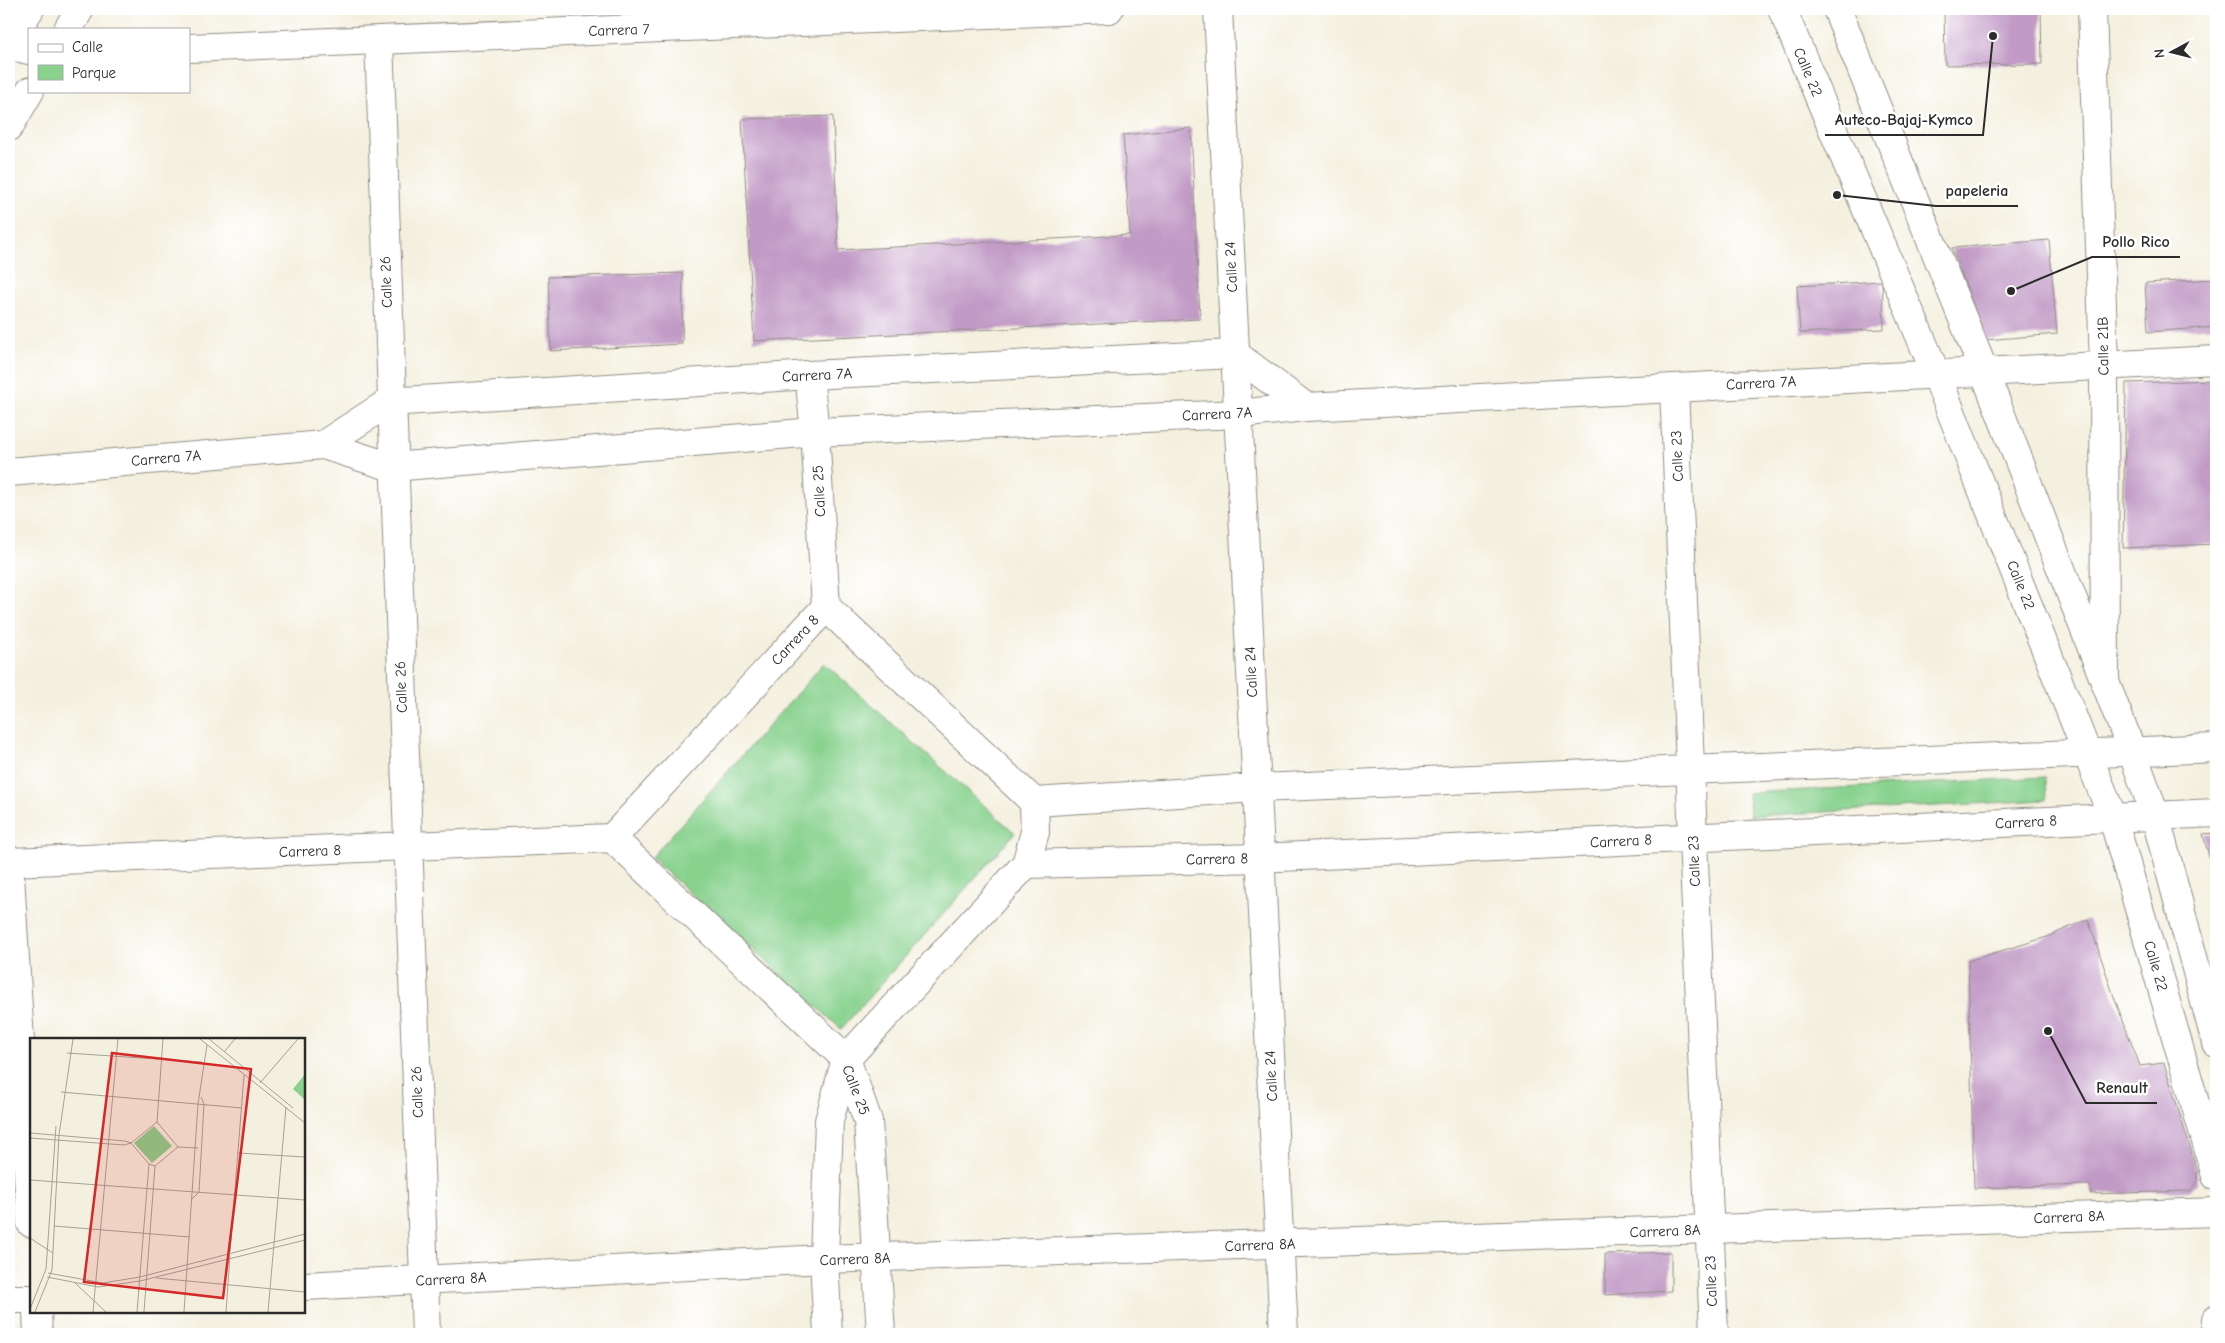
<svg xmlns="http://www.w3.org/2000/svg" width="2225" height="1343" viewBox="0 0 2225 1343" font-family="'Comic Neue',sans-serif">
<rect width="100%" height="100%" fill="#fff"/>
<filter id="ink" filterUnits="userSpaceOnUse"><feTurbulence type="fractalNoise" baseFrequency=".02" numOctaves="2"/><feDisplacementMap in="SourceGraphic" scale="10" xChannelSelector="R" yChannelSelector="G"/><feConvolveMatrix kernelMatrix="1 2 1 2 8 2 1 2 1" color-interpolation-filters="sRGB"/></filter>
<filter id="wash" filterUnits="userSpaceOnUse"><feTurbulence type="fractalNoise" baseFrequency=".0096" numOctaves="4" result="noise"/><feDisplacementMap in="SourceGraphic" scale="20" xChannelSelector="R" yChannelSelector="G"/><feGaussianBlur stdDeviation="1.12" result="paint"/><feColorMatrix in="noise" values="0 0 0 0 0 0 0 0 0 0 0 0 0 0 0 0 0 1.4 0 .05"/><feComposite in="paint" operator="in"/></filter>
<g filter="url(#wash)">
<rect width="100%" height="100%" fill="#f4f0df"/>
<!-- green -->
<g fill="#88d28e" stroke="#5a7e5c">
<polygon points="824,663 1015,833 841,1029 651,858"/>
<polygon points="2045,777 2046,800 1750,816 1748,793"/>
</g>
<g id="blocks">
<!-- building -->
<g fill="#c19ac6">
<polygon points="1944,9 2041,9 2042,64 1945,65"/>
<polygon points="833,116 838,250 1130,235 1123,135 1191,128 1200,319 754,341 742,119"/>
<polygon points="2049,240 2057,334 1986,340 1952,248"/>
<polygon points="683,273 682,344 551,351 548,277"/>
<polygon points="2216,279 2216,327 2148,332 2145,283"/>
<polygon points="1882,281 1884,329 1800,333 1797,286"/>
<polygon points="2216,380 2216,544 2123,548 2126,383"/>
<polygon points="2216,833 2216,883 2203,834"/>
<polygon points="2088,919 2114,997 2140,1066 2164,1063 2197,1170 2197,1183 2190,1191 2091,1194 2090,1185 1974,1188 1968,961 2047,937"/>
<polygon points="1671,1252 1671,1291 1605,1295 1605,1254"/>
</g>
</g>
</g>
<g filter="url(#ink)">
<use href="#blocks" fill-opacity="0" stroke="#908e85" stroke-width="1"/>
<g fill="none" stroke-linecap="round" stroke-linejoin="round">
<defs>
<g id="street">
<polyline points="1218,9 1284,1334"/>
<polyline points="2092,9 2104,366 2105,682"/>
<path d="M 379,40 C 391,472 411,903 426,1334"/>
<polyline points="809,375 815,432 826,607"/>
<polyline points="1674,388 1714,1334"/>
<polyline points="323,445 389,402 809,375 1235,354 1306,407"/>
<polyline points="9,472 323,445 392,467 815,432 1238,414 1306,407 2216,360"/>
<polyline points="826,607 1034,802 1035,832 1026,864 846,1059 829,1121 824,1259 828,1334"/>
<polyline points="1034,802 1257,788 2216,748"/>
<polyline points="612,838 846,1059 868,1121 881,1334"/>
<polyline points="9,859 31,1223"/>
<polyline points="9,862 612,838 826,607"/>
<polyline points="1026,864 1260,858 2216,813"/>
<polyline points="304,1286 824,1259 2216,1212"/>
<polyline points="9,1299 31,1299"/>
<polyline points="37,1312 38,1334"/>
</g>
<g id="secondary">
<polyline points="1782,9 1936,374 2113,818 2216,1176"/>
<polyline points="1837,9 1984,371 2132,751 2155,815 2216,1043"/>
<polyline points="9,46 29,50"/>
<polyline points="189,48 1109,9"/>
<polyline points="2215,1334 2216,1319"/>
</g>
<g id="primary">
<polyline points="68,29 80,9"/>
<polyline points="9,42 30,9"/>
<polyline points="9,127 30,91"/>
</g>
</defs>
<!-- street casing -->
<use href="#street" stroke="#908e85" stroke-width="30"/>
<!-- secondary casing -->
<use href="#secondary" stroke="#908e85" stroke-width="30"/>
<!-- primary casing -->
<use href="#primary" stroke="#908e85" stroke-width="30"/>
<!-- street -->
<use href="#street" stroke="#fff" stroke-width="28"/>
<!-- secondary -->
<use href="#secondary" stroke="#fff" stroke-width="28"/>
<!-- primary -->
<use href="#primary" stroke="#fff" stroke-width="28"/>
</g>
</g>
<g text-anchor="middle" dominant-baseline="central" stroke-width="5" stroke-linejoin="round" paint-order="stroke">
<!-- street labels -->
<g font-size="15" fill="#2b2b2b" stroke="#fff">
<text transform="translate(619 30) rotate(-2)">Carrera 7</text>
<text transform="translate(1808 72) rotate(67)">Calle 22</text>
<text transform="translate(1231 267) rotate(-93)">Calle 24</text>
<text transform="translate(386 282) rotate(-92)">Calle 26</text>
<text transform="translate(2103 346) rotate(-91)">Calle 21B</text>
<text transform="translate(817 375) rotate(-3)">Carrera 7A</text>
<text transform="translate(1761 383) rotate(-3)">Carrera 7A</text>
<text transform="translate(1217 414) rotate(-3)">Carrera 7A</text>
<text transform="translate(1677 456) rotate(-92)">Calle 23</text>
<text transform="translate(166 458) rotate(-5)">Carrera 7A</text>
<text transform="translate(819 491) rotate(-93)">Calle 25</text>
<text transform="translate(2021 585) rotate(68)">Calle 22</text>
<text transform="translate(795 640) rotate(-47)">Carrera 8</text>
<text transform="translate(1251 672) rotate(-93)">Calle 24</text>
<text transform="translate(401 687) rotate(-92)">Calle 26</text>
<text transform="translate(2026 822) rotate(-3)">Carrera 8</text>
<text transform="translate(1621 841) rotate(-3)">Carrera 8</text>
<text transform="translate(310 851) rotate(-2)">Carrera 8</text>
<text transform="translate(1217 859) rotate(-1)">Carrera 8</text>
<text transform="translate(1694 861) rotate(-92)">Calle 23</text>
<text transform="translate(2156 966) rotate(74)">Calle 22</text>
<text transform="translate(1271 1076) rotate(-93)">Calle 24</text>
<text transform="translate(856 1090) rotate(69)">Calle 25</text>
<text transform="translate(417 1092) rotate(-92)">Calle 26</text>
<text transform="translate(2069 1217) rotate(-2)">Carrera 8A</text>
<text transform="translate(1665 1231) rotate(-2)">Carrera 8A</text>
<text transform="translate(1260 1245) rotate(-2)">Carrera 8A</text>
<text transform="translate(855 1259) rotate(-2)">Carrera 8A</text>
<text transform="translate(451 1279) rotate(-3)">Carrera 8A</text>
<text transform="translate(1711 1281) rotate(-92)">Calle 23</text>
</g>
</g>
<!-- overview -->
<g transform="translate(30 1038)">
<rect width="275" height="275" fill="#f4f0df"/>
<path d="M 275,36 L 275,62 L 263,51 ZM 124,88 L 142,108 L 122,125 L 104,105 Z" fill="#88d28e"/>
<path fill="none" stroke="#a4a197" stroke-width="1" d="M 133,1 L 127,84 L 148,109M 170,1 L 275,85M 179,1 L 263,70M 194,14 L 205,1M 37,15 L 172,24M 230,45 L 268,1M 31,54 L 212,70M 0,95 L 95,103 L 101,105 L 119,126 L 125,128 L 148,109M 0,100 L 94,107 L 101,105 L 127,84M 148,109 L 168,110M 208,115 L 275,119M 0,142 L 275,162M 162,161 L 169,154 L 174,66 L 171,59M 24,188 L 160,199M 0,200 L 23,215M 200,214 L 214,37M 18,235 L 73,245 L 110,239 L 275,196M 17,239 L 68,249 L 110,243 L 275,202M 126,240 L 275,254M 45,245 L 76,274M 0,271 L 16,231 L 26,88M 5,274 L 22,232 L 29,97 L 43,1M 63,274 L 88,1M 107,274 L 119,126M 114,274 L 125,128M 154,274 L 168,66 L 177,7M 196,274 L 200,217M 238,274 L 256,69"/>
<path fill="#d62828" fill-opacity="0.15" stroke="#d62828" stroke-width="2.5" d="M 82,15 L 221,31 L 193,260 L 54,244 Z"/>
<rect width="275" height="275" fill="none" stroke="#2b2b2b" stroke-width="2.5"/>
</g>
<!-- callouts -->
<path fill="none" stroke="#2b2b2b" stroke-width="2" d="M1993 36L1983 135H1825M1837 195L1936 206H2018M2011 291L2092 257H2180M2048 1031L2086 1103H2157"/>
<g fill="#2b2b2b" stroke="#fff" stroke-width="2">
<circle cx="1993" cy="36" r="5"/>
<circle cx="1837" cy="195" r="5"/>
<circle cx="2011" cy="291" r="5"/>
<circle cx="2048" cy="1031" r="5"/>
</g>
<g font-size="16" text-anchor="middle" font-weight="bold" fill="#2b2b2b" stroke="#fff" stroke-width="5" stroke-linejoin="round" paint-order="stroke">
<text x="1904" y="125">Auteco-Bajaj-Kymco</text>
<text x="1977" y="196">papeleria</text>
<text x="2136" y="247">Pollo Rico</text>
<text x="2122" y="1093">Renault</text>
</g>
<!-- margin -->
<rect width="2225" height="1343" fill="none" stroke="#fff" stroke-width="30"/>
<!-- legend -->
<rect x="28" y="28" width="162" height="65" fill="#ffffff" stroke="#aaaaaa"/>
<rect x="38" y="44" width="25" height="8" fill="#ffffff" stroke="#aaaaaa"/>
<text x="72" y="52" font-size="15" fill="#2b2b2b">Calle</text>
<rect x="38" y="65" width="25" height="15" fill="#88d28e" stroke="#aaaaaa"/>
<text x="72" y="78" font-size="15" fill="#2b2b2b">Parque</text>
<!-- north arrow -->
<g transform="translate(2172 52) rotate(263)" stroke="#ffffff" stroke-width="4" paint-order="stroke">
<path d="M0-4L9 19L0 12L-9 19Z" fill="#2b2b2b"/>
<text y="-8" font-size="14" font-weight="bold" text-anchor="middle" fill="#2b2b2b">N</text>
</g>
</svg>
